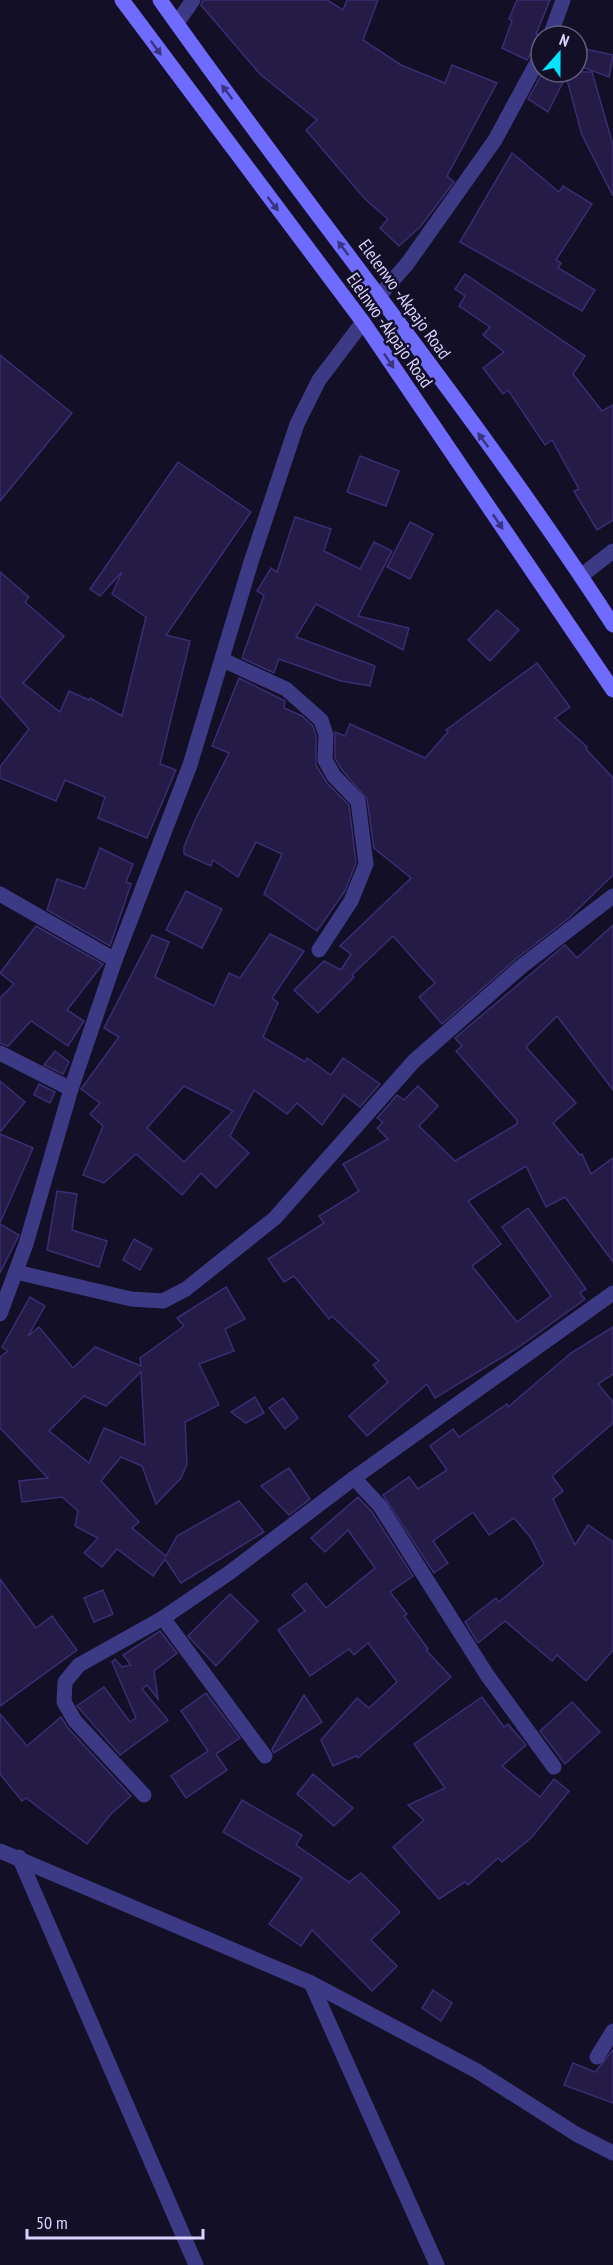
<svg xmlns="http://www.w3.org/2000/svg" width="613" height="2265" viewBox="0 0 613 2265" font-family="'PT Sans Narrow',sans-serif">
<rect width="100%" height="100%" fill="#130f26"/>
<!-- building -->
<g fill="#241b47" stroke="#3b2d73" stroke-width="1.5" fill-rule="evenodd">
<polygon points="203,0 327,0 343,10 347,0 378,0 363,40 401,65 445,83 452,65 497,83 447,176 454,182 421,226 399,246 380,228 388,219 365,199 306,130 317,120 260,74 201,5"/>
<polygon points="517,0 550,0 536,34 541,36 541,45 533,50 527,60 502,48 512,21 509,19"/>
<polygon points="577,47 613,55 609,77 577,65"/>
<polygon points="543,72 592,72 613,145 613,196 582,135 566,76 548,112 528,99"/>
<polygon points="512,153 559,192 563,186 592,204 556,260 561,263 558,268 595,290 582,311 460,242"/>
<polygon points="465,274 585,356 573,374 602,411 613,405 613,520 597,530 574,491 579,489 552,440 545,445 508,390 503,394 483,368 504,352 483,335 490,327 459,306 465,296 455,289"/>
<polygon points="0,355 72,413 0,501"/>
<polygon points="360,456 399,471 386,506 347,492"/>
<polygon points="178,462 251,512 166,635 190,641 160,764 176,770 147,838 98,818 105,797 65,780 56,801 0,778 0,767 29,729 0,696 0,572 29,597 25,602 64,636 23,683 60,712 69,691 89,700 90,698 122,716 146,617 112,594 122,572 100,596 90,589"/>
<polygon points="295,517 331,529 324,551 360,569 374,542 392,551 358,616 409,628 403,650 316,604 296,637 375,666 370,686 341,681 279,659 274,673 242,658 264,595 257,591 271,568 277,572"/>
<polygon points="410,522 433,534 410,579 387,567"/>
<polygon points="497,610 519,630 490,661 468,640"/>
<polygon points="537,663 570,707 555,718 587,747 586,749 613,778 613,875 569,918 516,959 442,1024 419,997 435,983 393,936 352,975 354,977 318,1013 294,990 324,961 341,970 351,954 340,946 411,878 374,848 367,799 342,770 335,758 335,732 345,736 350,724 425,758 448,732 446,730"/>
<polygon points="239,678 285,701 284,708 302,716 313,726 316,736 316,765 327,783 349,805 356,863 345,891 317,931 264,894 282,854 256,842 238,877 213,860 211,866 184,854 184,847 195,820 229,753 212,746"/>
<polygon points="100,848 133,864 126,882 131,884 110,946 47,910 57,879 85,889"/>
<polygon points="186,891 222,909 202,948 166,930"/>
<polygon points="613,925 613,1090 557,1016 526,1047 576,1103 553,1123 580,1155 582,1154 591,1174 613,1158 613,1262 565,1197 546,1207 526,1166 468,1201 501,1244 472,1266 517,1322 551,1296 502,1227 528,1208 586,1289 580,1293 585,1299 519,1347 435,1398 427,1384 367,1436 349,1416 388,1382 373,1365 379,1361 332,1316 329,1319 294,1276 284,1282 268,1259 324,1223 319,1216 359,1191 343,1164 388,1139 377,1128 383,1122 377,1118 397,1095 404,1100 418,1086 438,1106 419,1126 455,1161 517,1124 517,1120 456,1051 462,1046 455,1038 565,945 577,958"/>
<polygon points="36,926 103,964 67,1010 84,1021 68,1046 31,1021 8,1046 0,1043 0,998 14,984 0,973"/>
<path d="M 270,934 L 304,951 L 272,998 L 278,1003 L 263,1037 L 305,1062 L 307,1058 L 331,1075 L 343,1058 L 380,1084 L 360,1107 L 344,1095 L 322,1125 L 297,1103 L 287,1114 L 254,1090 L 230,1136 L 249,1153 L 216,1188 L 201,1173 L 182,1195 L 136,1154 L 104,1183 L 83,1175 L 103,1126 L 90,1114 L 100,1103 L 81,1089 L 119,1037 L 104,1028 L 152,935 L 169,942 L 155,977 L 214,1006 L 229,973 L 240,978 ZM 184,1086 L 233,1111 L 184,1162 L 147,1128 Z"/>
<polygon points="55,1051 69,1062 63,1074 44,1065"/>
<polygon points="0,1081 25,1102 0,1132"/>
<polygon points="39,1084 55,1092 50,1103 34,1095"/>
<polygon points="0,1134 33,1148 0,1223"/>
<polygon points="57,1191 77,1194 72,1230 107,1241 99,1267 47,1250"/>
<polygon points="0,1224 19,1235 0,1273"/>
<polygon points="134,1239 152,1249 140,1270 123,1260"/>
<path d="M 226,1287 L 245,1319 L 225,1329 L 234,1351 L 199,1364 L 219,1405 L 185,1422 L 187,1464 L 181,1478 L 156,1504 L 142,1466 L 121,1457 L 101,1481 L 139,1522 L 132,1528 L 166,1556 L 177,1536 L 239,1501 L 264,1532 L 181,1583 L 165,1559 L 153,1576 L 117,1549 L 102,1567 L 84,1553 L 98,1538 L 75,1526 L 78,1511 L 62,1497 L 22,1502 L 19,1481 L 48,1478 L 0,1428 L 0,1357 L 8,1351 L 2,1347 L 30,1297 L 45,1306 L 28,1336 L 39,1327 L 73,1368 L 95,1347 L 141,1366 L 140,1358 L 184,1326 L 177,1318 ZM 141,1372 L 145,1445 L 104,1428 L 89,1463 L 49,1431 L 84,1396 L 106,1406 Z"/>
<polygon points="613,1327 613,1374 598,1384 613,1402 613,1423 552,1476 563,1491 553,1499 575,1545 588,1525 613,1542 613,1650 586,1681 557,1655 552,1661 505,1621 478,1643 465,1622 496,1598 499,1602 544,1564 531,1538 514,1518 489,1535 473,1512 433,1541 448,1563 434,1573 383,1495 409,1477 418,1489 447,1470 430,1446 453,1429 459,1437 507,1404 508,1407 571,1353"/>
<polygon points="255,1397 264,1413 246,1423 231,1412"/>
<polygon points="283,1398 298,1418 285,1429 269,1408"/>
<polygon points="289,1468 310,1499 289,1515 261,1486"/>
<polygon points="358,1497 372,1512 413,1576 390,1592 407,1614 404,1616 428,1649 426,1650 451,1677 358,1758 356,1756 333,1766 321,1740 357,1698 369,1708 397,1682 368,1643 354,1655 349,1649 310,1676 278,1630 305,1611 292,1595 306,1583 326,1608 375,1568 348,1530 325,1552 311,1538"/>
<polygon points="0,1579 36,1628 52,1616 77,1650 0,1706"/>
<polygon points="103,1590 113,1614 94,1622 84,1598"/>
<polygon points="230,1594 258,1621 216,1666 188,1636"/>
<polygon points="160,1631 177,1653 154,1671 158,1699 147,1685 142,1689 168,1720 120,1755 77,1706 104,1687 130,1722 136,1718 112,1662 115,1659 122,1667 131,1665 123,1655"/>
<polygon points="206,1693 240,1738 216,1754 227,1770 186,1798 171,1776 208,1751 181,1711"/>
<polygon points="304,1695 322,1722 274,1753 272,1749"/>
<polygon points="482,1697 504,1727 508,1724 526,1745 502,1766 540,1797 554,1779 569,1791 532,1837 502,1862 498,1858 468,1885 465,1882 439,1899 393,1847 424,1820 408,1805 445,1788 414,1744"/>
<polygon points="572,1702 600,1732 565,1764 540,1731"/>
<polygon points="0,1714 27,1746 61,1717 68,1728 131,1796 111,1814 87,1844 26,1798 22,1801 0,1774"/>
<polygon points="313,1774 353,1808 334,1826 297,1794"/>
<polygon points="242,1800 302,1835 296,1845 349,1882 361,1873 400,1912 371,1940 397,1966 372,1991 312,1930 301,1946 269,1924 302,1878 223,1832"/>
<polygon points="433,1990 452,2003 441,2021 422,2008"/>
<polygon points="613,2050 613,2103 564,2085 573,2063 595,2072"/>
</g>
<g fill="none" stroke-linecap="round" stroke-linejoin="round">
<!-- street -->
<g stroke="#3d3a85" stroke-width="15">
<polyline points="177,23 193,0"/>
<polyline points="550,36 563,0"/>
<polyline points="379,296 407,264 495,140 541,55"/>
<polyline points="581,576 613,551"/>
<polyline points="223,660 286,689 321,720 326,735 325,760 334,776 358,801 366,864 351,901 319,950"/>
<polyline points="0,894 115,960"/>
<polyline points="0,1053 71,1089"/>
<polyline points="16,1272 131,1299 163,1301 186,1289 275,1218 414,1061 522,966 613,896"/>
<polyline points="0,1314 26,1244 71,1089 115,960 190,765 251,562 297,424 319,380 363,322"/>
<polyline points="354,1478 380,1506 487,1675 554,1767"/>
<polyline points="163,1618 265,1756"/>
<polyline points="144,1795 75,1721 64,1702 65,1682 79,1665 163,1618 229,1573 354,1478 613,1293"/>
<polyline points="0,1851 311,1983 477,2071 576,2134 613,2153"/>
<polyline points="19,1857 196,2265"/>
<polyline points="311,1983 437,2265"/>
<polyline points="597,2057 613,2031"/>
</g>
<!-- secondary -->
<g stroke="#6f6bff" stroke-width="15">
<polyline points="122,0 363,322 613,690"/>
<path d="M 160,0 C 308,210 473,409 613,625"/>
</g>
</g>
<!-- one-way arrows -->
<defs><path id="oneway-solid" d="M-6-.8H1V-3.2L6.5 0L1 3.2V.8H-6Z" transform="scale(1.5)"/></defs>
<g fill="#38347d">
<use href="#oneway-solid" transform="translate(156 48) rotate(54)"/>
<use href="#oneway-solid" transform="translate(227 92) rotate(-127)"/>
<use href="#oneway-solid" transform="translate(273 204) rotate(53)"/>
<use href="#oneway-solid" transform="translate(343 248) rotate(-127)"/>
<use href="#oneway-solid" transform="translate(389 361) rotate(56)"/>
<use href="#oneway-solid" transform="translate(483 440) rotate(-126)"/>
<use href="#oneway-solid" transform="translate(498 522) rotate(56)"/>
</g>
<g text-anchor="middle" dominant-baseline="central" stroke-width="5" stroke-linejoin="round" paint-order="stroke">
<!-- street labels -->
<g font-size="18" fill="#d9d4ff" stroke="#130f26">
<text transform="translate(405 299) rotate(54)">Elelenwo -Akpajo Road</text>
<text transform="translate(390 330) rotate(55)">Elelnwo -Akpajo Road</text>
</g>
</g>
<!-- north arrow -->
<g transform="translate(559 54) rotate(21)"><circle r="28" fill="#130f26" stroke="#625e7d" stroke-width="1.5"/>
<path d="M0-4.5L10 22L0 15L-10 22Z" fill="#00e5ff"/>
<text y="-9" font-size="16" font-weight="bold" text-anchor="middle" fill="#d9d4ff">N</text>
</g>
<!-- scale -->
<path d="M27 2229v9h176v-9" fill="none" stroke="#d9d4ff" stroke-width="3"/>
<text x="36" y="2229" font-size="18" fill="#d9d4ff" stroke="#130f26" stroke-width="4.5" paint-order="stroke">50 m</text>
</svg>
